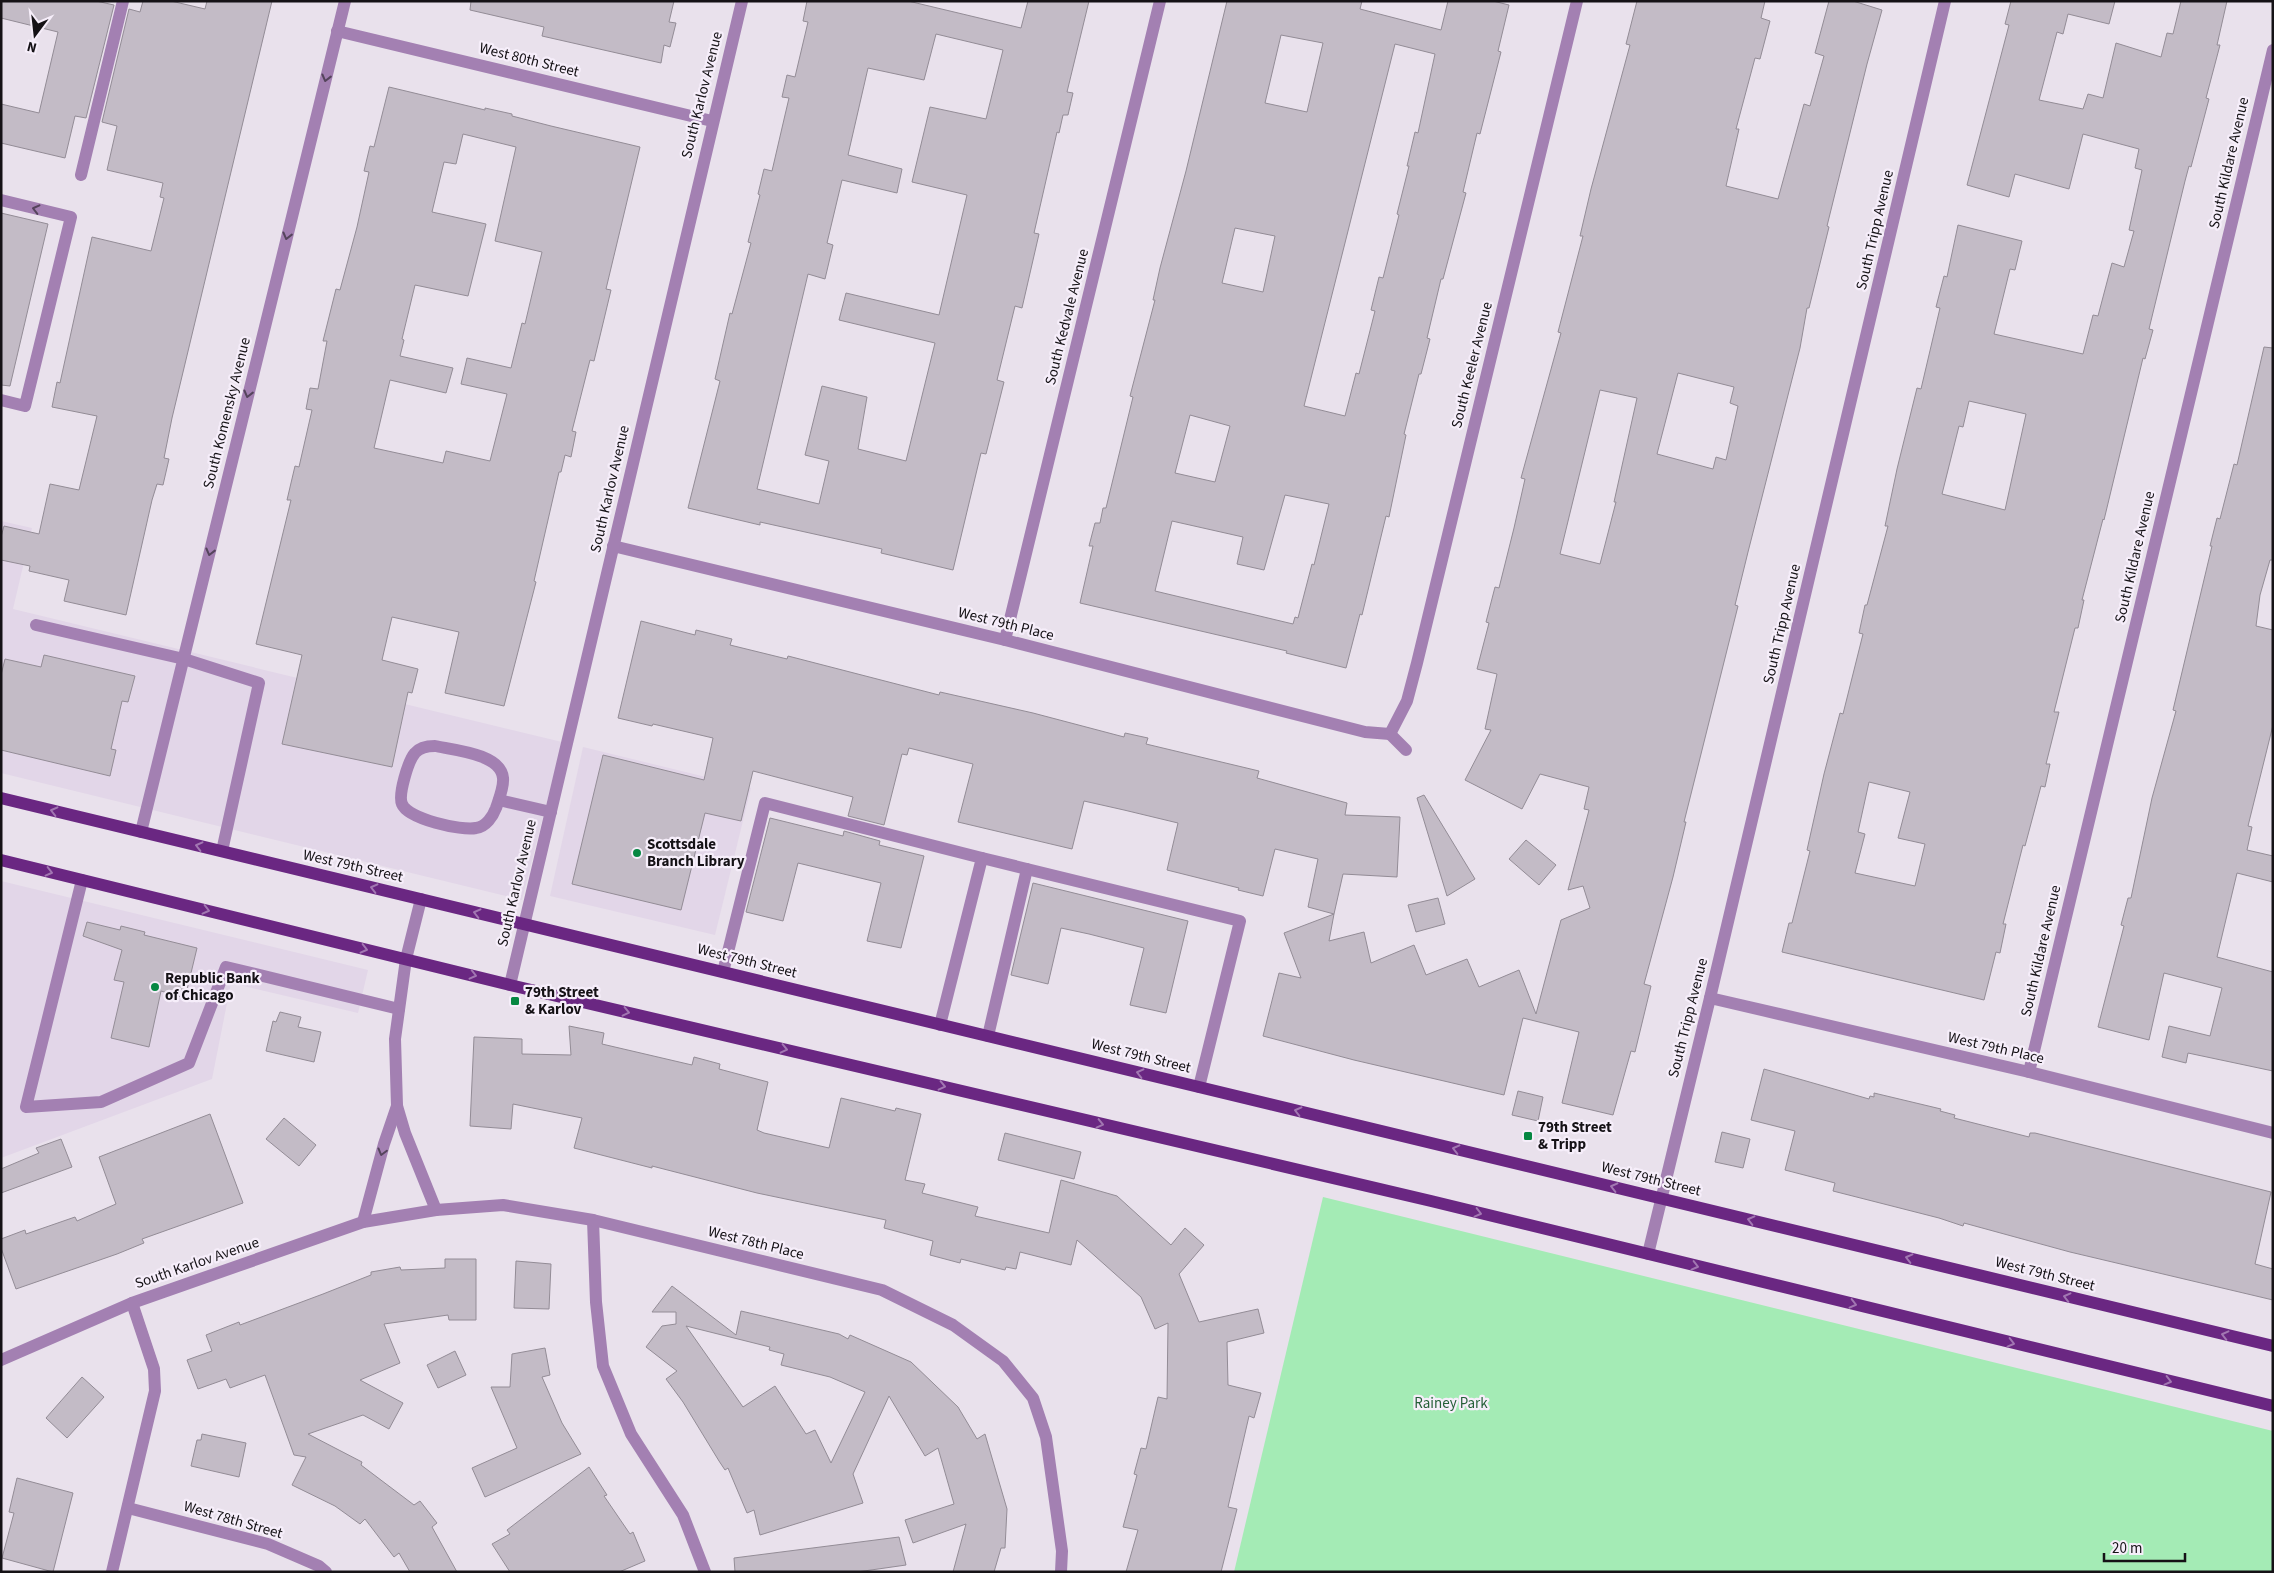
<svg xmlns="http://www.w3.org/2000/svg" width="2274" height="1573" viewBox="0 0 2274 1573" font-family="'Source Sans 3',sans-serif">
<rect width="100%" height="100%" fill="#e9e1ec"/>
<!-- built -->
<g fill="#e2d6e8">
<polygon points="1,521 32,528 13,609 562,742 522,900 1,773"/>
<polygon points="583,747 751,788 715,935 550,896"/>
<polygon points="1,881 368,970 358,1013 231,983 212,1079 1,1158"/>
</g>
<!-- green -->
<polygon fill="#a4ebb5" points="1323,1197 2273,1431 2273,1572 1234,1572"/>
<!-- building -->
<g fill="#c3bbc6" stroke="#938c96" fill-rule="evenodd">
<polygon points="1,1 96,1 114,5 86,118 75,116 65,158 1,143 1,104 39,113 58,32 1,18"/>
<polygon points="143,1 171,1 205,9 207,1 272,1 172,418 164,458 169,459 163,485 157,484 152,500 126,615 64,601 69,580 29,571 30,566 1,560 1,537 4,526 39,534 50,484 79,490 97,416 52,407 57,382 60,383 92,237 151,251 164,198 160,197 163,183 107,170 117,126 102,122 129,9 140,12"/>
<polygon points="471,1 674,1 669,22 676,23 670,47 664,45 661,63 542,36 544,27 470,10"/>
<path d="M 807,1 L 908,1 L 1021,28 L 1028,1 L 1089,1 L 1067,92 L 1073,93 L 1068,115 L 1063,115 L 1059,133 L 1057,132 L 1034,233 L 1039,234 L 1022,308 L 1015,306 L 997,380 L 1004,382 L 986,454 L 981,453 L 953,570 L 881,553 L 882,549 L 760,522 L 760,525 L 688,508 L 720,381 L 715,379 L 730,313 L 732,314 L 751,243 L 748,242 L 760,195 L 758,194 L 764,169 L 772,171 L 785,115 L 789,98 L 782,97 L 787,75 L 795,77 L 808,22 L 803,21 ZM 936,34 L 1003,50 L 986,119 L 930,107 L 912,182 L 967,195 L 939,315 L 846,293 L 839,320 L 935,343 L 906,461 L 858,449 L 867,397 L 822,386 L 805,455 L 829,461 L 819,504 L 757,489 L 808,274 L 825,279 L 833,245 L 827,243 L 842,180 L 897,193 L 902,169 L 848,155 L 868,68 L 924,80 Z"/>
<path d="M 1227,1 L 1362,1 L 1360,9 L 1441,30 L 1448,1 L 1493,1 L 1509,5 L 1498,51 L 1501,52 L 1480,134 L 1477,133 L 1463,192 L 1466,193 L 1443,279 L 1441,279 L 1427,338 L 1430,339 L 1421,374 L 1419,374 L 1404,434 L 1406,435 L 1389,517 L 1386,516 L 1362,615 L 1360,614 L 1346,668 L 1286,653 L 1287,651 L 1080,603 L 1093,546 L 1089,546 L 1095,523 L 1100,523 L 1103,508 L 1106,508 L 1133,397 L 1130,396 L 1155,300 L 1153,300 L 1160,268 L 1186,171 ZM 1281,35 L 1323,43 L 1307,112 L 1265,103 ZM 1395,44 L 1435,54 L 1418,133 L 1415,132 L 1407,166 L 1409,166 L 1397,214 L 1399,215 L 1383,278 L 1379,277 L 1371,310 L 1375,311 L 1359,374 L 1356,373 L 1345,416 L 1304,406 ZM 1235,228 L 1275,236 L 1263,292 L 1222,283 ZM 1190,415 L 1230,426 L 1215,482 L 1175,473 ZM 1285,495 L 1329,504 L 1314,565 L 1312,564 L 1298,618 L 1295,617 L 1293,624 L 1155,591 L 1172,521 L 1243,537 L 1237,564 L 1264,570 Z"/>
<path d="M 1637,1 L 1765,1 L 1761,18 L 1770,21 L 1760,59 L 1755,58 L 1736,129 L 1739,129 L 1726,186 L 1778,199 L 1804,104 L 1810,106 L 1824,56 L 1815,53 L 1829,1 L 1853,1 L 1882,10 L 1867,64 L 1827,226 L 1829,227 L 1809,308 L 1807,308 L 1800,348 L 1748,552 L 1735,605 L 1738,606 L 1684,822 L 1686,822 L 1673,877 L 1644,984 L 1651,986 L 1635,1052 L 1631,1051 L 1613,1115 L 1562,1103 L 1579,1032 L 1523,1018 L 1504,1095 L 1354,1060 L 1263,1036 L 1279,973 L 1301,978 L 1284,933 L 1334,914 L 1329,941 L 1364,932 L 1371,963 L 1414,945 L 1426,975 L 1467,959 L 1479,987 L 1519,970 L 1536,1014 L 1561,920 L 1590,908 L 1583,886 L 1568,890 L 1589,810 L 1584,809 L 1589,787 L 1540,774 L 1522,809 L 1465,780 L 1491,730 L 1485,729 L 1497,674 L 1477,669 L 1489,623 L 1486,622 L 1495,587 L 1499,588 L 1514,528 L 1525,479 L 1521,478 L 1561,333 L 1558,332 L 1583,236 L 1580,236 L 1591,189 L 1630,45 L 1626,44 ZM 1678,373 L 1734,387 L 1730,403 L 1738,406 L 1726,460 L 1716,457 L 1713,469 L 1657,454 ZM 1600,390 L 1637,398 L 1614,502 L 1616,502 L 1600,564 L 1560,554 Z"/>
<path d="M 2011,1 L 2115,1 L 2109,24 L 2068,14 L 2063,34 L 2057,32 L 2039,100 L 2083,109 L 2088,94 L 2103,98 L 2116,43 L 2161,57 L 2167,33 L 2173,34 L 2181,1 L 2227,1 L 2217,45 L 2220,45 L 2206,98 L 2209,99 L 2191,167 L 2189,166 L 2185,181 L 2149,329 L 2153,330 L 2145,359 L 2143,358 L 2104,520 L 2103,519 L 2082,600 L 2084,600 L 2078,628 L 2075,628 L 2054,712 L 2059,712 L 2046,764 L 2050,764 L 2045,787 L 2041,786 L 2025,846 L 2023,845 L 2003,924 L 2006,924 L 2000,953 L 1996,952 L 1984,1000 L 1782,952 L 1789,923 L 1792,923 L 1810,851 L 1807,850 L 1824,774 L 1840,713 L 1843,714 L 1863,634 L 1859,633 L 1865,605 L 1867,605 L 1888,526 L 1885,526 L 1897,469 L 1917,388 L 1921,389 L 1940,308 L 1936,307 L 1944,276 L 1947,277 L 1958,225 L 2022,241 L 2015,270 L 2010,269 L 1994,334 L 2083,354 L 2093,315 L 2098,316 L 2112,263 L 2124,267 L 2134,231 L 2129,230 L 2142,170 L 2135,168 L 2139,149 L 2083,134 L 2069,189 L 2015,174 L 2009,197 L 1967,185 L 2009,25 L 2005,24 ZM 1969,401 L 2026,414 L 2005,510 L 1942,494 L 1959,426 L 1963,427 ZM 1869,782 L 1910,792 L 1898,838 L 1925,844 L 1915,886 L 1855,873 L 1865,834 L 1858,832 Z"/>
<path d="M 389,87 L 485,110 L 485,108 L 512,114 L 512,116 L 551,126 L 640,147 L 606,289 L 611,290 L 594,361 L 590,360 L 572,431 L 576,432 L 571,457 L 565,455 L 561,472 L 559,472 L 534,581 L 536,582 L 504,706 L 445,693 L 459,632 L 392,617 L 382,660 L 418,669 L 412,693 L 408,692 L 392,767 L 282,744 L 302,655 L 256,644 L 291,500 L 287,500 L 295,466 L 299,467 L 312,410 L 306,409 L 310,388 L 318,389 L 327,341 L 323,341 L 336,289 L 340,290 L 357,227 L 369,172 L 364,171 L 370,146 L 374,147 ZM 463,134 L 516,147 L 495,241 L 542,252 L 525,324 L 522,323 L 511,368 L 467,358 L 461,384 L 507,394 L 490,461 L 446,451 L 443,463 L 374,448 L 390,380 L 446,393 L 453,368 L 400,356 L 404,340 L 402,339 L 415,285 L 468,296 L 486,224 L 432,212 L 444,162 L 456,164 Z"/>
<polygon points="1,213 48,224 10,386 1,385"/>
<polygon points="2264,347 2273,348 2273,560 2270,560 2260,595 2256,626 2273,630 2273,725 2248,826 2252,827 2247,850 2273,856 2273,882 2237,873 2217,957 2273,972 2273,1071 2188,1053 2186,1063 2162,1057 2169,1026 2210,1036 2222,988 2164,973 2149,1040 2098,1027 2124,926 2121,925 2128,898 2131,898 2152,798 2176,711 2173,710 2212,546 2210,546 2217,518 2220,519 2234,464 2237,465"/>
<polygon points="641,621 695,635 696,630 732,639 730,645 787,659 788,656 939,695 940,692 1033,713 1124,737 1125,733 1148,738 1146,744 1259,771 1257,778 1347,803 1345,815 1400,817 1397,877 1343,874 1334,914 1308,907 1318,859 1275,849 1263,896 1238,890 1239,888 1167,870 1178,823 1124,810 1084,801 1072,849 958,822 973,764 909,748 907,755 902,754 884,825 848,816 853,797 753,771 741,821 705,813 681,910 572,884 603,755 704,780 713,738 653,724 652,726 618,718"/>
<polygon points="44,655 135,676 128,702 122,701 111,749 116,750 110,776 1,750 1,675 5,659 41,667"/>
<polygon points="1424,795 1475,879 1447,896 1417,798"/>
<polygon points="770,818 843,836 844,831 880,841 879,845 924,856 901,948 867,941 881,883 798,863 783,921 746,912"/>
<polygon points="1526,840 1556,865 1539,885 1509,859"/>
<polygon points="1033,883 1188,921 1166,1013 1130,1005 1144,948 1089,934 1061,928 1048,984 1011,975"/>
<polygon points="1438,898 1445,924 1416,932 1408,905"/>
<polygon points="87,922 120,930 121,926 145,932 144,935 197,948 185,998 161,991 149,1047 111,1038 124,982 114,980 122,950 83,936"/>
<polygon points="280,1012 301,1017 298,1027 321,1032 314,1062 266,1051 273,1021 276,1022"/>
<polygon points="569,1026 604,1033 602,1044 692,1065 694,1057 720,1064 719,1069 768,1082 757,1130 764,1133 829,1148 841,1098 895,1111 896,1108 921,1114 905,1180 925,1184 922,1193 978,1207 975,1216 1049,1233 1061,1180 1117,1196 1171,1245 1185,1228 1204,1245 1179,1274 1199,1322 1258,1309 1264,1333 1227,1342 1228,1385 1261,1393 1254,1418 1249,1416 1228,1507 1237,1509 1221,1572 1126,1572 1138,1530 1123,1527 1137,1475 1134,1474 1141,1448 1146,1449 1158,1397 1167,1399 1168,1323 1155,1329 1141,1297 1077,1240 1071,1265 1020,1252 1016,1269 1006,1267 1005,1270 961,1259 960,1263 930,1255 933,1241 884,1228 886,1220 757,1193 652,1166 652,1168 574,1148 582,1118 513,1104 511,1129 470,1126 474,1037 522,1039 522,1054 571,1055"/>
<polygon points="1764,1069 1869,1099 1870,1096 1874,1097 1874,1093 1941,1109 1940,1111 1955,1115 1954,1118 2029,1137 2030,1133 2035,1133 2271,1192 2255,1264 2273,1269 2273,1300 2070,1252 1964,1223 1963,1226 1939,1218 1833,1191 1835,1183 1785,1170 1795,1131 1751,1120"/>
<polygon points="1518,1091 1543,1097 1538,1121 1512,1115"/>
<polygon points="210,1114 243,1203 142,1239 144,1243 117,1254 16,1289 1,1248 1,1239 25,1230 26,1234 75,1217 77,1221 116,1204 99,1157"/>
<polygon points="284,1118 316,1145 299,1166 266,1139"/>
<polygon points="1722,1132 1750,1139 1743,1168 1715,1162"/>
<polygon points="1005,1133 1081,1152 1074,1179 998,1160"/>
<polygon points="61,1139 72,1167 1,1193 1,1169 39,1153 36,1148"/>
<polygon points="445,1259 476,1259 476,1320 449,1320 448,1315 384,1324 400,1363 360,1380 403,1403 389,1429 363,1415 308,1434 362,1462 361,1465 414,1505 420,1501 437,1523 432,1527 457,1572 410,1572 399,1553 394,1557 365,1519 360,1524 335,1506 292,1485 306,1457 294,1455 265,1375 230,1388 226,1379 198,1389 187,1360 212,1351 206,1335 239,1322 240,1325 323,1294 371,1275 371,1272 400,1267 401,1270 445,1268"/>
<polygon points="516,1261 551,1264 549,1309 514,1308"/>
<path d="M 672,1286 L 736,1335 L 741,1311 L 839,1334 L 848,1339 L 850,1335 L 911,1362 L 958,1407 L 977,1439 L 985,1434 L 1007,1509 L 1005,1548 L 1001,1548 L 994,1572 L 953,1572 L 966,1524 L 913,1543 L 905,1520 L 954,1504 L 938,1448 L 925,1456 L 889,1396 L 853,1474 L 863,1503 L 760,1535 L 754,1510 L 747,1513 L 728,1468 L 725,1470 L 719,1461 L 683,1402 L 666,1379 L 677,1371 L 646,1347 L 662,1326 L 676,1324 L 676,1312 L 652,1312 ZM 686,1326 L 770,1347 L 769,1350 L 784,1354 L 781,1365 L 830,1377 L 865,1392 L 831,1463 L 815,1430 L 806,1434 L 775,1386 L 743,1407 Z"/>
<polygon points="545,1348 550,1375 542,1377 562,1423 581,1454 485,1497 472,1468 517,1448 491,1387 510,1387 512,1354"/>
<polygon points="455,1351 466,1375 438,1388 427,1365"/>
<polygon points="82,1377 104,1397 67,1438 46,1418"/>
<polygon points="202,1434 246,1443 239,1477 191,1466 197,1440 201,1440"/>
<polygon points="589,1467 607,1495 604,1496 630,1534 633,1532 645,1561 619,1572 510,1572 492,1544 510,1534 507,1530"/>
<polygon points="17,1478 73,1493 53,1572 2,1558 14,1513 9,1512"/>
<polygon points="899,1537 906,1565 857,1572 735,1572 734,1558"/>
</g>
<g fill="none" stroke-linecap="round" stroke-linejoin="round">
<!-- minor -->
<g stroke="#a380b2" stroke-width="12">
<polyline points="337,31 712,121"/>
<polyline points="81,175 123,1"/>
<polyline points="1,200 71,217 25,406 1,400"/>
<polyline points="613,546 1005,640 1365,732 1390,734"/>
<polyline points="36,625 184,659 259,683 222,851"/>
<polyline points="1005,640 1160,1"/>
<polyline points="1390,734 1407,701 1417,663 1577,1"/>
<polyline points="1390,734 1406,750"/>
<path d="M 435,746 C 454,750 501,754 503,778 C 504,787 499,799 496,808 C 493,816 486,827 476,828 C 461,831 408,819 402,804 C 398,795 408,761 415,753 C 420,747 427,746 435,746 Z"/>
<polyline points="499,800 551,812"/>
<polyline points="141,832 345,1"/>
<polyline points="982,858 1240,921 1199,1087"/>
<polyline points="82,880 26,1107 101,1102 189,1063 226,967 399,1009"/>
<polyline points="421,899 406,959 395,1039 397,1106 405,1133 436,1210"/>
<polyline points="723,972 765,803 982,858 940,1025"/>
<polyline points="510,985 742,1"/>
<polyline points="1710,998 2029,1072 2273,1133"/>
<polyline points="988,1036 1027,869"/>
<polyline points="2029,1072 2273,50"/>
<polyline points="593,1220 596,1302 603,1366 631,1434 683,1515 705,1572"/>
<polyline points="363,1222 384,1144 397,1106"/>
<polyline points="1648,1254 1710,998 1945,1"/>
<polyline points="1,1360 132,1303 363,1222 436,1210 503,1205 593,1220 882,1290 953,1325 1003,1361 1033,1398 1046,1437 1062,1551 1061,1572"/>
<polyline points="128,1508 268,1544 319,1566 326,1572"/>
<polyline points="112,1572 155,1391 154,1369 132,1303"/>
</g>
<!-- major -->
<g stroke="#6a2782" stroke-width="12">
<polyline points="1,798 2273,1346"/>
<polyline points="1,860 510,985 1431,1201 2273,1406"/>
</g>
</g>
<!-- one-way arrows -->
<defs><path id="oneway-chevron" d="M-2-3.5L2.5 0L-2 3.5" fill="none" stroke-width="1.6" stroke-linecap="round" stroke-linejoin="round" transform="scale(1.25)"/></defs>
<g stroke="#55445c">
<use href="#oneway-chevron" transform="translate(326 78) rotate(104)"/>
<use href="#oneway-chevron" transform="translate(36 209) rotate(-166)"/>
<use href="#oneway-chevron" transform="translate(287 236) rotate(104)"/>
<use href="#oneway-chevron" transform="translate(248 394) rotate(104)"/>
<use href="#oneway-chevron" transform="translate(210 552) rotate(104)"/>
<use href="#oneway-chevron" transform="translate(382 1152) rotate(105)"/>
</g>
<g stroke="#a277b2">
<use href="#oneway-chevron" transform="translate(54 811) rotate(-166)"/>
<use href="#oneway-chevron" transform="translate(199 846) rotate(-166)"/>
<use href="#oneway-chevron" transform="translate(49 872) rotate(14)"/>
<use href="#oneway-chevron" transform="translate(374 888) rotate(-166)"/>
<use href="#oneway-chevron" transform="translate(206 910) rotate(14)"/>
<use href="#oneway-chevron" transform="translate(477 913) rotate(-166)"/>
<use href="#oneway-chevron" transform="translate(364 949) rotate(14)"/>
<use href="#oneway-chevron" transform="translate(473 975) rotate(14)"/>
<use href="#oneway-chevron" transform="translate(626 1012) rotate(13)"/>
<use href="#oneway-chevron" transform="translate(784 1049) rotate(13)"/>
<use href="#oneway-chevron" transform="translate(1140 1073) rotate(-166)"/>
<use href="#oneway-chevron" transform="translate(942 1086) rotate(13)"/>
<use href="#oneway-chevron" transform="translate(1298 1111) rotate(-166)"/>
<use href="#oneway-chevron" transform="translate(1100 1124) rotate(13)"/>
<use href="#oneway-chevron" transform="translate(1456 1149) rotate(-166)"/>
<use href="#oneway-chevron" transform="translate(1614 1187) rotate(-166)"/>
<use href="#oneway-chevron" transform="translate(1478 1213) rotate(14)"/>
<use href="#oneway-chevron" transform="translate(1751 1220) rotate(-166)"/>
<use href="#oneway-chevron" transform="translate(1909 1258) rotate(-166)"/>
<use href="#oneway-chevron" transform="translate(1695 1266) rotate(14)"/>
<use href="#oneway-chevron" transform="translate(2067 1297) rotate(-166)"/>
<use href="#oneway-chevron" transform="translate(1853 1304) rotate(14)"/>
<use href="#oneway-chevron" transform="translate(2225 1335) rotate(-166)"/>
<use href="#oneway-chevron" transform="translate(2011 1343) rotate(14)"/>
<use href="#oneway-chevron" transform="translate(2168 1381) rotate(14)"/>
</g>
<!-- markers -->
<g fill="#068742" stroke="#f6eefa" stroke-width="2">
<circle cx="637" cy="853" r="5"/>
<circle cx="155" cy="987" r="5"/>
<rect x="510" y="996" width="10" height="10" rx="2.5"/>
<rect x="1523" y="1131" width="10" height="10" rx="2.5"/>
</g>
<g text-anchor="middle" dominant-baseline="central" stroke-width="4.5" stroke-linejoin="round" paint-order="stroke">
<!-- street labels -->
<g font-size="15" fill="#151216" stroke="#f6eefa">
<text transform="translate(529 60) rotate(14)">West 80th Street</text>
<text transform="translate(702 95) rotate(-76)">South Karlov Avenue</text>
<text transform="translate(2229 163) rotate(-77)">South Kildare Avenue</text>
<text transform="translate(1875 230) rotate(-77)">South Tripp Avenue</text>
<text transform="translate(1067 317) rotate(-76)">South Kedvale Avenue</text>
<text transform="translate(1472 365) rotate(-76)">South Keeler Avenue</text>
<text transform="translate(227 413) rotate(-76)">South Komensky Avenue</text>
<text transform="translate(610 489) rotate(-77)">South Karlov Avenue</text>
<text transform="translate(2135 557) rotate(-77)">South Kildare Avenue</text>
<text transform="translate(1006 624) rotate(14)">West 79th Place</text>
<text transform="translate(1782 624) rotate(-77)">South Tripp Avenue</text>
<text transform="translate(353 866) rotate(13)">West 79th Street</text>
<text transform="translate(517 883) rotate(-77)">South Karlov Avenue</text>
<text transform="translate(2041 951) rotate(-77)">South Kildare Avenue</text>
<text transform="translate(747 961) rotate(14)">West 79th Street</text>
<text transform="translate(1688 1018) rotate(-76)">South Tripp Avenue</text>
<text transform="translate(1996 1048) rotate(13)">West 79th Place</text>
<text transform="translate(1141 1056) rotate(14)">West 79th Street</text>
<text transform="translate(1651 1179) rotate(14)">West 79th Street</text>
<text transform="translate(756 1243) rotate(14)">West 78th Place</text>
<text transform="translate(197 1263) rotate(-19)">South Karlov Avenue</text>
<text transform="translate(2045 1274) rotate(14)">West 79th Street</text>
<text transform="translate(233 1520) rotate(16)">West 78th Street</text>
</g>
<!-- poi labels -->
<g font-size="15" font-weight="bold" fill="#151216" stroke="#f6eefa" text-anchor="start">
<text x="647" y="844">Scottsdale<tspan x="647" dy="17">Branch Library</tspan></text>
<text x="165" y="978">Republic Bank<tspan x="165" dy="17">of Chicago</tspan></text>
<text x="525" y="992">79th Street<tspan x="525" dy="17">&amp; Karlov</tspan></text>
<text x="1538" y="1127">79th Street<tspan x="1538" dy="17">&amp; Tripp</tspan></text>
</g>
<!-- park labels -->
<g font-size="15" fill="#245f37" stroke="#f6eefa">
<text x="1451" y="1403">Rainey Park</text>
</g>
</g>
<!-- border -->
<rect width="2274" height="1573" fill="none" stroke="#151216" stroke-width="5"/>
<!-- north arrow -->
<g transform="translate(35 35) rotate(195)" stroke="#f6eefa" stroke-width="4" paint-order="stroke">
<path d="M0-4L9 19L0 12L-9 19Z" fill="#151216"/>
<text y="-8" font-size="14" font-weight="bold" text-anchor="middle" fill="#151216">N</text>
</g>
<!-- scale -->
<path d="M2104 1553v8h81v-8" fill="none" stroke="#151216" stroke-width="2.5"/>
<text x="2112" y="1553" font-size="15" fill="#151216" stroke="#f6eefa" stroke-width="4" paint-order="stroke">20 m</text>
</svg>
